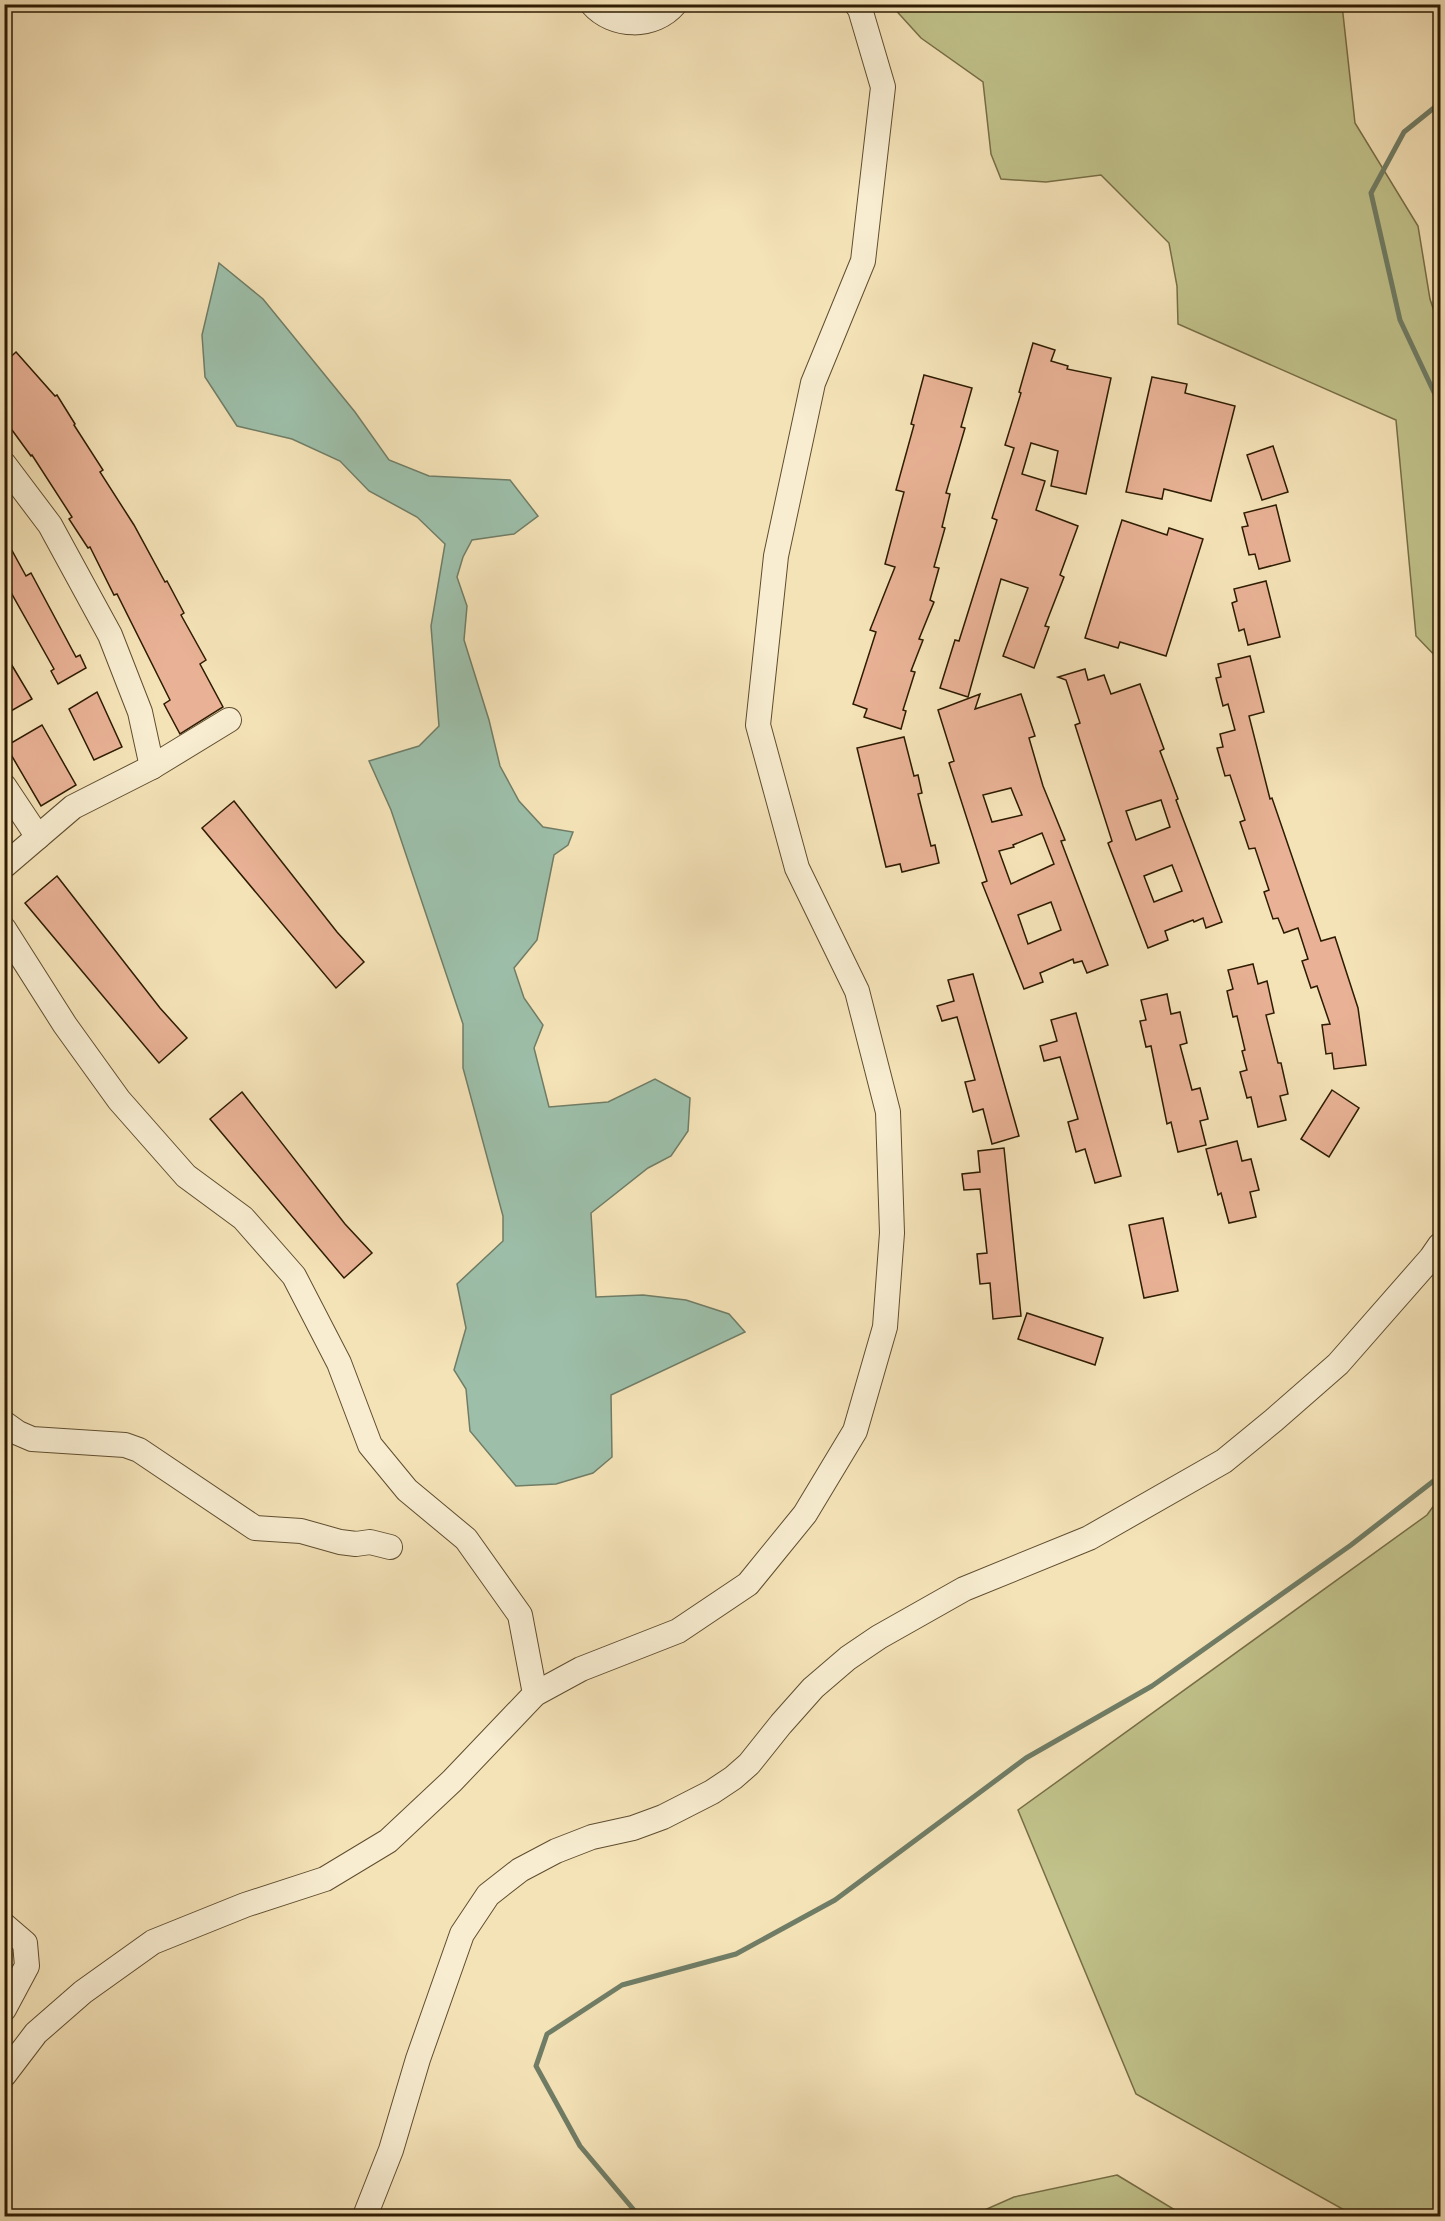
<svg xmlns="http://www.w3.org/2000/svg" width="1445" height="2221" viewBox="0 0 1445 2221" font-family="'Sorts Mill Goudy',serif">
<rect width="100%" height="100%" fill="#f5e3b8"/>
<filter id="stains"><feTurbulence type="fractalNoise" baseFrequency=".00333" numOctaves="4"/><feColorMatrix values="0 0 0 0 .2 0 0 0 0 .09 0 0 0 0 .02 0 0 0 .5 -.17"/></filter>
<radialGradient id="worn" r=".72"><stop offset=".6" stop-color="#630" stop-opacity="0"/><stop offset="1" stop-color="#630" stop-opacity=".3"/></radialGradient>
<!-- green -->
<g fill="#c1c28b" stroke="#776e46" stroke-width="1.5">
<polygon points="891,5 1342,5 1355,123 1418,226 1430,299 1440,329 1440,661 1416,636 1396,420 1178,324 1177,286 1169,243 1101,175 1046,182 1001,179 991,154 983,82 921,38"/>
<polygon points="1440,1497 1440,2216 1355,2216 1136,2094 1018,1810 1427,1515"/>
<polygon points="1117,2175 1185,2216 971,2216 1014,2197"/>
</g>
<!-- water -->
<polygon fill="#9dbfaa" stroke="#707d66" stroke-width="1.5" points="219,263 263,299 355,412 389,460 429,476 510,480 538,516 514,534 472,540 463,557 457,577 467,606 464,640 489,720 500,766 519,801 543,827 573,832 568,845 554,855 537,940 514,968 524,998 543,1025 534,1048 549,1107 608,1102 655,1079 690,1098 688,1131 671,1156 648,1168 591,1213 596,1297 643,1295 686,1300 729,1314 745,1332 611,1395 612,1457 593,1473 556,1484 516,1486 470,1431 466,1389 454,1370 466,1328 457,1284 503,1241 503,1216 463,1068 463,1024 391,810 369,761 419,746 439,726 431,626 445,544 417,517 369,491 340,461 292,439 237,426 205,377 202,335"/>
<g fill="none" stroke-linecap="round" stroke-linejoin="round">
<!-- stream -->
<g stroke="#707d66" stroke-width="5">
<polyline points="1440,103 1404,132 1371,193 1400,320 1440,405"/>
<polyline points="639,2216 580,2146 536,2066 547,2034 622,1985 736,1954 835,1900 1026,1758 1152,1686 1351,1545 1440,1476"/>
</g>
</g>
<!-- building -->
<g fill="#e9b296" stroke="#2d1b01" stroke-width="1.5" fill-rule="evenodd">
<polygon points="1033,343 1055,350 1051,361 1068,366 1067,369 1111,378 1086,494 1051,486 1058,451 1031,443 1022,474 1045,481 1036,510 1078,526 1060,575 1064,577 1045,626 1049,627 1034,668 1003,656 1028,588 1001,579 968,697 940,688 955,640 959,641 997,520 992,518 1014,448 1005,445 1021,393 1019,392"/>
<polygon points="16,352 55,396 57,395 75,424 74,425 103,470 100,472 134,525 165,582 167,581 184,613 181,615 206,660 200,664 223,707 180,734 164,704 170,700 117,594 114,595 90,547 88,548 69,519 72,517 32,455 31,456 4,419 4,363"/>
<polygon points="924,375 972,388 961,427 965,428 946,493 950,494 942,527 945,528 934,567 939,568 930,600 934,602 919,639 923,640 911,671 915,672 903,710 906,711 901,729 864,717 867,709 853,704 876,632 870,630 895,567 885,564 904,492 896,490 914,425 911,424"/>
<polygon points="1152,377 1187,384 1185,393 1235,406 1211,501 1164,489 1162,499 1126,492"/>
<polygon points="1273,446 1288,492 1262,500 1247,455"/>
<polygon points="1276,505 1290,561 1259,569 1255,554 1249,555 1242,527 1248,526 1244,513"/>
<polygon points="1122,520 1167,535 1169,528 1203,539 1166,656 1120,642 1118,648 1085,638"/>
<polygon points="4,536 26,576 31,573 76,657 80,655 86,668 58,684 51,671 54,669 4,580"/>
<polygon points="1266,581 1280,637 1248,645 1244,629 1239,631 1232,603 1237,601 1234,589"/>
<polygon points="4,652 32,699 4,715"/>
<polygon points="1250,656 1264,712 1249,716 1270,799 1272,798 1321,941 1335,937 1358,1008 1366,1065 1334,1069 1332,1053 1326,1054 1322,1025 1330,1024 1317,986 1311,988 1302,961 1308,959 1298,928 1284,933 1278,918 1273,919 1264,892 1269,890 1255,848 1249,849 1240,822 1245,820 1230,775 1225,776 1217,748 1223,747 1220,734 1235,730 1228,704 1223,706 1216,678 1221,677 1218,664"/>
<path d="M 1085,669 L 1088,680 L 1104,675 L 1111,694 L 1140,684 L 1164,749 L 1160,751 L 1178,799 L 1176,800 L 1222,922 L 1206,928 L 1203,918 L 1194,922 L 1193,920 L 1165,931 L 1168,940 L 1148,948 L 1108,843 L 1112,841 L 1075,725 L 1080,723 L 1066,680 L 1058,677 ZM 1161,800 L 1170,827 L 1136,840 L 1126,811 ZM 1172,865 L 1182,891 L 1154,902 L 1144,876 Z"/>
<polygon points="97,692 122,747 94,760 69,709"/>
<path d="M 980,694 L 975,709 L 1021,694 L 1035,736 L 1029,738 L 1043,786 L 1065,840 L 1061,841 L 1108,965 L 1087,973 L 1082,961 L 1074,963 L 1073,959 L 1040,973 L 1043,982 L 1024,989 L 982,883 L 987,881 L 949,763 L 954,761 L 938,710 ZM 1011,788 L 1022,815 L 992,822 L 983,795 ZM 1042,833 L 1054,864 L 1011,884 L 999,851 L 1014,847 L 1013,845 ZM 1051,902 L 1061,930 L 1028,944 L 1018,915 Z"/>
<polygon points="42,725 76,785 41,806 6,746"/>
<polygon points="904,737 914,776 918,775 922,793 918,794 931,846 935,845 939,863 902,872 900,864 886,867 857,748"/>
<polygon points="234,801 337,932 364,962 336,988 202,828"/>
<polygon points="57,876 160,1008 187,1038 159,1063 25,903"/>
<polygon points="1253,964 1258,984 1267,981 1274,1013 1266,1015 1278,1063 1281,1063 1288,1094 1280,1096 1286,1120 1258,1127 1251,1097 1247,1098 1240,1072 1247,1070 1242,1051 1245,1050 1237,1016 1233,1017 1227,991 1233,989 1228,970"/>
<polygon points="973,974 1019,1136 992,1144 983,1109 973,1112 965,1082 975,1080 957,1017 942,1021 937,1006 954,1001 948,980"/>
<polygon points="1167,994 1171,1014 1180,1012 1187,1043 1180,1045 1192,1090 1200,1088 1208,1119 1200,1121 1206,1145 1178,1152 1171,1122 1167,1124 1151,1046 1146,1047 1140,1021 1146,1020 1141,1000"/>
<polygon points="1076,1013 1121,1176 1095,1183 1085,1149 1076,1152 1068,1122 1078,1119 1060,1057 1044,1061 1040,1046 1057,1041 1051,1020"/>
<polygon points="1332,1090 1359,1108 1329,1157 1301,1139"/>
<polygon points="242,1092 345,1224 372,1253 344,1278 210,1119"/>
<polygon points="1237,1141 1242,1161 1251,1159 1259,1190 1250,1192 1256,1217 1229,1223 1221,1193 1218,1195 1206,1149"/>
<polygon points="1004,1148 1021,1316 993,1319 990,1283 980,1284 977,1254 987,1253 980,1189 964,1190 962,1174 980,1172 978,1151"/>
<polygon points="1163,1218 1178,1291 1144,1298 1129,1225"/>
<polygon points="1027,1313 1103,1338 1095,1365 1018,1339"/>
</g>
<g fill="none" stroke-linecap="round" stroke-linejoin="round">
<defs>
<g id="minor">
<path d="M 592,4 C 613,28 654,29 675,4"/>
<polyline points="4,464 50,525 110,635 140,712 152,767"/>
<polyline points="4,786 38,837"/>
<polyline points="4,866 73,807 152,767 229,720"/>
<polyline points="4,929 65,1025 119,1100 186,1176 243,1218 294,1276 339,1363 370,1445 407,1490 466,1539 520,1615 535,1694"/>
<polyline points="4,1423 18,1433 32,1439 125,1445 139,1450 255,1528 301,1531 340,1542 356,1544 370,1542 390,1547"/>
<polyline points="4,1925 25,1943 27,1966 4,2009"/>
<polyline points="4,2075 36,2033 83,1992 153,1942 245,1905 325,1879 388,1841 452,1781 535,1694 581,1669 678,1631 748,1584 805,1514 855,1431 885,1327 892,1233 888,1112 857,991 797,868 758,725 776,556 813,383 863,261 883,87 860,9 856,4"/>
<polyline points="365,2216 391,2150 418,2059 462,1934 488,1895 520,1870 556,1851 592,1837 633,1828 663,1817 712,1792 733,1778 749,1764 781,1724 813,1688 848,1658 879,1637 964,1589 1089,1538 1224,1461 1274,1420 1338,1364 1431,1258 1440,1245"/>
</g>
</defs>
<!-- minor casing -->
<use href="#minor" stroke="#5f4d2f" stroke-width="26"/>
<!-- minor -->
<use href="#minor" stroke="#f8edd1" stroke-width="24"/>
</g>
<!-- margin -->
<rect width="1445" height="2221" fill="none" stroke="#f5e3b8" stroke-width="24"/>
<rect x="6" y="6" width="1433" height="2209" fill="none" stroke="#2d1b01" stroke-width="3"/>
<rect x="12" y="12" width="1421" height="2197" fill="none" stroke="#2d1b01" stroke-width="1.5"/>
<rect width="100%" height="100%" filter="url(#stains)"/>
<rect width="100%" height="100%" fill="url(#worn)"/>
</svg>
